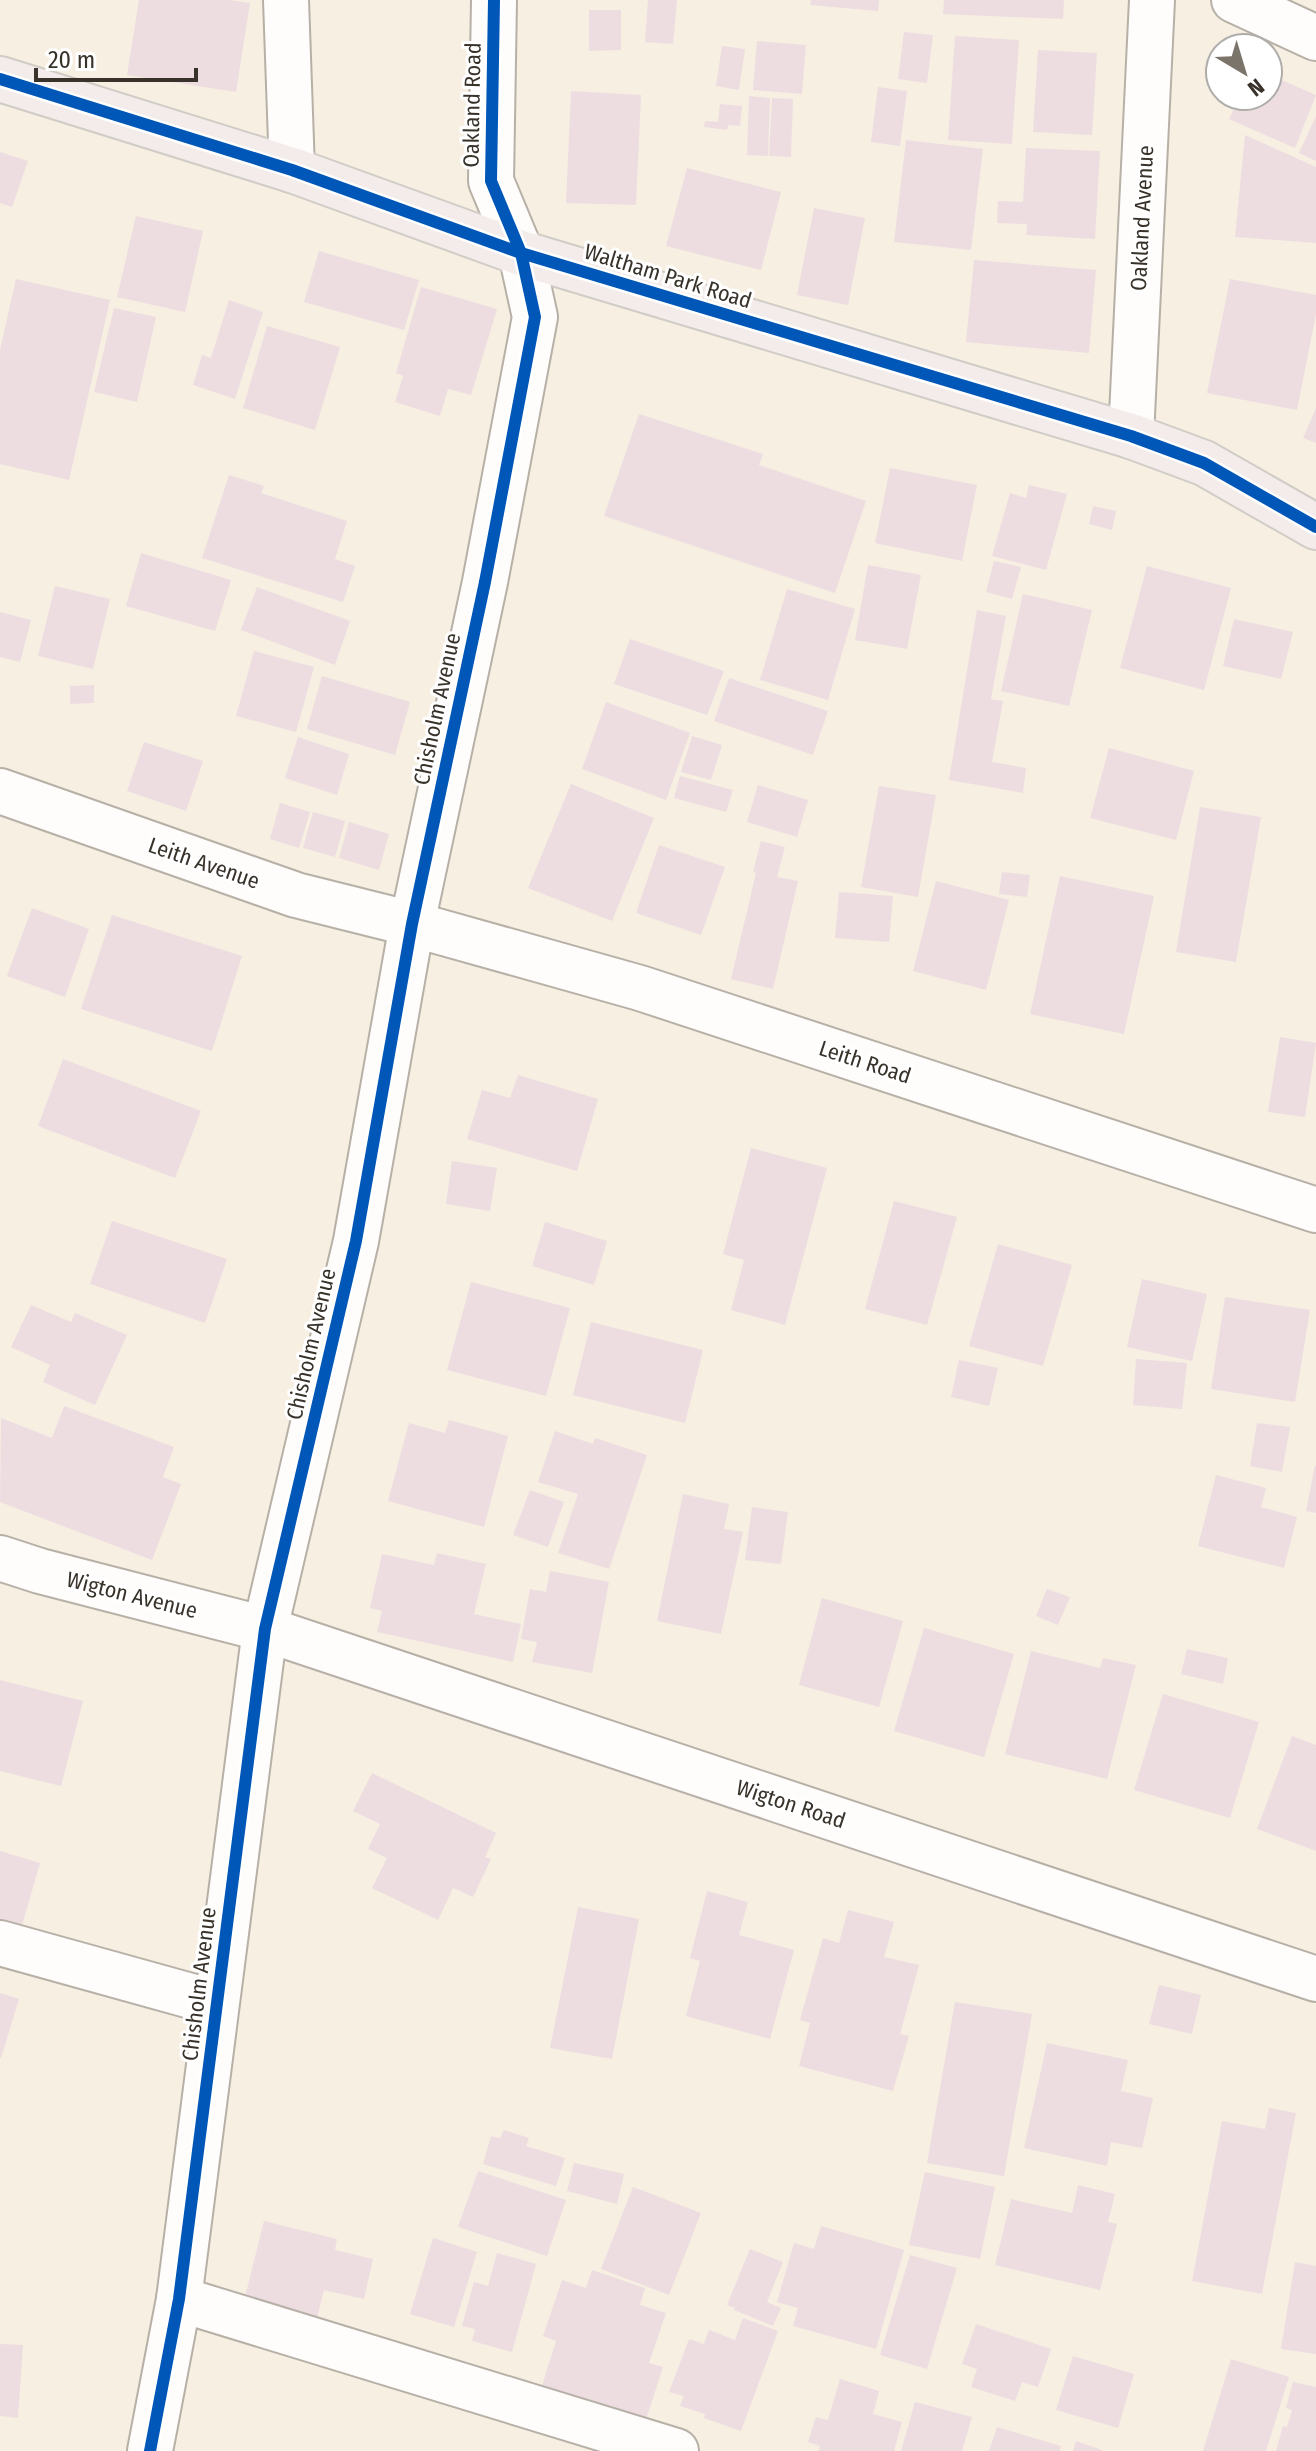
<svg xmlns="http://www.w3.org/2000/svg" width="1316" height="2451" viewBox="0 0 1316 2451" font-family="'Fira Sans Condensed',sans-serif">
<rect width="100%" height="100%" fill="#f7efe2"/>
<!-- building -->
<g fill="#eddde1">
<polygon points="139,0 229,0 250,3 236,92 127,75"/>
<polygon points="648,0 677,0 673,44 645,42"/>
<polygon points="811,0 879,0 878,11 810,5"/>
<polygon points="944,0 1064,0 1063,19 943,14"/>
<polygon points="589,10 621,10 621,50 589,51"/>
<polygon points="904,32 933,35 927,83 898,79"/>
<polygon points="955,36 1019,40 1012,144 948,140"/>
<polygon points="757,41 806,45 802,94 753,90"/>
<polygon points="722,46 745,49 739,90 716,86"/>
<polygon points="1038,50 1097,53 1092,135 1033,132"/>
<polygon points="1268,74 1316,95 1295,148 1229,119 1240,96 1268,96"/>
<polygon points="878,87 907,91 900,146 871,142"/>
<polygon points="571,91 641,95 636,205 566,203"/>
<polygon points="749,96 770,98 768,156 747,155"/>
<polygon points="772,98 793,99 791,157 769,156"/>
<polygon points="720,104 742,106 740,126 728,125 727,130 704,127 705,121 718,122"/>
<polygon points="1316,116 1316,161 1299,153"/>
<polygon points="1245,135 1316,167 1316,243 1235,237"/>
<polygon points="906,140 983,149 971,250 894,242"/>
<polygon points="1026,148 1100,151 1095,239 1026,235 1027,224 997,223 998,201 1023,202"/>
<polygon points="0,152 28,161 12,207 0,203"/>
<polygon points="687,168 781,192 761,270 666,246"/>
<polygon points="814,208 865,218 848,305 797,295"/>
<polygon points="136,216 203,231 185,312 117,297"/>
<polygon points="319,251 419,280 404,330 304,302"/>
<polygon points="974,260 1096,270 1089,353 966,342"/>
<polygon points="16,279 110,300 69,480 0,464 0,350"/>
<polygon points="1230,279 1316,295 1316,314 1297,410 1207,393"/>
<polygon points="421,287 497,309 471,395 448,389 440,416 395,402 403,376 396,373"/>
<polygon points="229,300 263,312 235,399 193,385 202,355 211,358"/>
<polygon points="114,308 156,317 137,402 94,392"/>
<polygon points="267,326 340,347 315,430 243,408"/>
<polygon points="1316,408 1316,443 1303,438"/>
<polygon points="639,414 763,454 759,465 866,501 835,593 604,516"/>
<polygon points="890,468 977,485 962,561 875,543"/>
<polygon points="229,475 264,486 261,493 347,521 335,559 355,566 343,602 202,558"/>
<polygon points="1029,485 1067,494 1046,570 992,556 1010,493 1026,498"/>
<polygon points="1093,506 1116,511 1112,530 1089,524"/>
<polygon points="141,553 231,580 215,631 126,606"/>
<polygon points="994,561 1021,567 1012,599 986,592"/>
<polygon points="868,565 921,575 907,649 855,640"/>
<polygon points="1147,566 1231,588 1204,690 1120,668"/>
<polygon points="55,586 110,599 93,669 38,656"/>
<polygon points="257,587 350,621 335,665 241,630"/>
<polygon points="787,589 855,609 828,700 760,680"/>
<polygon points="1023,594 1092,610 1069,706 1001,691"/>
<polygon points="977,610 1006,616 991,699 1003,701 992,762 1026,768 1023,793 949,780"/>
<polygon points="0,612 31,620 20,662 0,657"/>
<polygon points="1234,619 1293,632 1281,679 1223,666"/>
<polygon points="630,639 724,671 707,715 614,684"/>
<polygon points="254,651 314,667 296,732 236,716"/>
<polygon points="322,676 410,702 395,755 307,729"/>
<polygon points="729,678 828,711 813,755 714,721"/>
<polygon points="94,685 94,703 70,704 70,686"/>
<polygon points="606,702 690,733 666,800 582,769"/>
<polygon points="692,736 722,745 711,780 681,772"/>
<polygon points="298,737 349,754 337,795 285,778"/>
<polygon points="144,742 203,761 186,811 127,791"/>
<polygon points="1109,748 1194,771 1176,840 1090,818"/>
<polygon points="680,776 733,790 726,812 674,798"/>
<polygon points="571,784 654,818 612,921 528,888"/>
<polygon points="758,785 808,800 797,837 747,822"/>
<polygon points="879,786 936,795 918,897 861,887"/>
<polygon points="280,803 310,812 299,848 270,839"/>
<polygon points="1200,807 1261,817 1236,962 1176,952"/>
<polygon points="313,812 345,821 335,857 303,848"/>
<polygon points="349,822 389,834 379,870 339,858"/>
<polygon points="761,841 785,847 777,877 798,881 773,989 731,979 756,873 753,872"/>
<polygon points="659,845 725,867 701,935 636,913"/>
<polygon points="1002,872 1030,875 1027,897 999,894"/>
<polygon points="1060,876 1154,896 1124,1034 1030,1014"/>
<polygon points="936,881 1009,900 986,990 913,971"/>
<polygon points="839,892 893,896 889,942 835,938"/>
<polygon points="32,908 89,929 65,997 7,976"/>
<polygon points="112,915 242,956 212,1051 81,1009"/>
<polygon points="1280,1037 1316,1043 1305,1117 1268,1112"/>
<polygon points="63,1059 201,1111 175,1178 38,1126"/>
<polygon points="518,1075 598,1099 577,1171 467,1139 482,1090 510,1098"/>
<polygon points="751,1148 827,1168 785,1325 731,1310 744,1260 723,1254"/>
<polygon points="452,1161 497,1168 490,1211 446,1204"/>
<polygon points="894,1201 957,1217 927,1325 865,1309"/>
<polygon points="112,1221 227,1259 205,1323 90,1284"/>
<polygon points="545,1222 607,1241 594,1285 532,1266"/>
<polygon points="998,1244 1072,1265 1043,1366 969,1346"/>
<polygon points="1142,1279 1207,1294 1192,1361 1127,1347"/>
<polygon points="471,1282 570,1308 546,1396 447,1370"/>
<polygon points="1225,1297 1310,1310 1295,1402 1211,1389"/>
<polygon points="31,1305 71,1322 75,1313 127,1335 95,1405 43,1382 50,1365 11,1347"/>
<polygon points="591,1322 703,1350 685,1423 573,1395"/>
<polygon points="1136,1359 1187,1363 1182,1409 1133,1405"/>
<polygon points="959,1360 998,1368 989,1406 951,1397"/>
<polygon points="64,1406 174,1447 163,1477 181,1484 152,1560 0,1502 1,1418 52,1438"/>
<polygon points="449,1420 508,1436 484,1527 388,1501 409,1423 445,1433"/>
<polygon points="1257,1423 1290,1427 1282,1472 1250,1466"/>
<polygon points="555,1431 593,1444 595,1438 647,1455 609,1569 558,1553 578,1494 538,1482"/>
<polygon points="1315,1465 1316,1466 1316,1513 1306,1511"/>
<polygon points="1216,1475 1266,1488 1261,1507 1297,1517 1284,1568 1198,1546"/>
<polygon points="530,1490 564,1502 548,1547 513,1535"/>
<polygon points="683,1494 729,1504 724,1529 743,1532 721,1634 657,1621"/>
<polygon points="752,1507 788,1512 781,1564 745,1560"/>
<polygon points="437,1553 486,1564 474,1614 521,1624 513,1662 377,1632 382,1611 370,1608 382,1554 434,1565"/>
<polygon points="550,1571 609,1582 592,1673 532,1662 537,1642 521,1639 530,1589 546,1592"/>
<polygon points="1047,1589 1070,1597 1058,1625 1036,1616"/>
<polygon points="822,1598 903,1621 879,1707 799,1685"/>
<polygon points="924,1628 1014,1654 984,1757 894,1731"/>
<polygon points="1187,1649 1228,1658 1223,1684 1181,1674"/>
<polygon points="1031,1651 1100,1668 1103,1658 1136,1665 1107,1779 1005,1754"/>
<polygon points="0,1680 83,1701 61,1786 0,1771"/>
<polygon points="1163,1694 1259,1722 1230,1818 1134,1790"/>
<polygon points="1292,1736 1316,1745 1316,1851 1257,1829"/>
<polygon points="372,1773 496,1833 485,1857 491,1859 473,1897 453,1888 438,1920 372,1888 387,1858 368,1849 380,1824 353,1811"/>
<polygon points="0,1851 40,1863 18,1939 0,1934"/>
<polygon points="707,1891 748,1902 739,1935 794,1950 770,2039 686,2016 700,1961 690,1958"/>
<polygon points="578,1907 639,1919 612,2059 550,2048"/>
<polygon points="848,1910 894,1922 884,1957 919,1965 900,2034 909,2036 893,2091 799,2066 810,2023 800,2020 823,1938 839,1943"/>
<polygon points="1159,1985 1201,1995 1192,2034 1149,2024"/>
<polygon points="0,1993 19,1999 1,2058 0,2058"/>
<polygon points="955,2002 1032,2014 1004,2176 927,2163"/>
<polygon points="1047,2043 1128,2060 1121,2091 1153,2098 1142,2148 1111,2142 1107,2166 1024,2148"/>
<polygon points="1269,2108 1296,2113 1262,2294 1192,2281 1222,2121 1265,2129"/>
<polygon points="504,2130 529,2138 526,2146 565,2158 556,2186 483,2164 491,2136 500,2138"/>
<polygon points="574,2163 624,2174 617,2204 567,2191"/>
<polygon points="478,2171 566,2200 547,2256 458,2227"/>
<polygon points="925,2172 995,2187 980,2259 909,2245"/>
<polygon points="1078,2185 1115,2194 1108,2222 1117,2224 1100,2290 995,2265 1011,2199 1072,2213"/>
<polygon points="633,2187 701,2213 669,2295 601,2269"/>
<polygon points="264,2221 337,2239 335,2250 373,2259 364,2299 324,2290 315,2326 242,2309"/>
<polygon points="821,2226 904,2250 876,2349 793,2326 798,2308 777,2302 794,2243 814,2249"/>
<polygon points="433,2238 477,2252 454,2327 410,2314"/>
<polygon points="750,2249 783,2262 767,2302 781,2308 773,2326 734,2310 735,2308 727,2305"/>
<polygon points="497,2253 536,2264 512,2352 472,2341 475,2329 462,2326 474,2282 488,2286"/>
<polygon points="910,2255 957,2268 927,2369 880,2355"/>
<polygon points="1295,2262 1316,2266 1316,2354 1281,2349"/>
<polygon points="592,2270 645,2288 640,2305 666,2313 649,2363 663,2367 644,2426 540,2392 556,2341 543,2336 562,2280 586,2288"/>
<polygon points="743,2318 778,2331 741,2431 704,2418 705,2414 680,2406 684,2396 669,2392 689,2339 704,2344 709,2330 735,2340"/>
<polygon points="976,2324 1051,2349 1038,2387 1022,2382 1015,2401 971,2387 977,2369 962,2364"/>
<polygon points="0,2344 23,2345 18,2418 0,2416"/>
<polygon points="1073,2356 1134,2374 1118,2428 1056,2410"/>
<polygon points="1231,2359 1289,2377 1266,2451 1203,2451"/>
<polygon points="840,2379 879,2391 873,2414 902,2422 894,2451 819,2451 820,2446 808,2442 816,2417 828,2420"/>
<polygon points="1293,2382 1316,2387 1316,2451 1276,2451 1283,2426 1287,2427 1292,2410 1286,2408"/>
<polygon points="915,2402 972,2417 962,2451 901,2451"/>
<polygon points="997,2427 1061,2446 1060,2451 989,2451"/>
<polygon points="1076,2441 1102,2450 1102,2451 1073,2451"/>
</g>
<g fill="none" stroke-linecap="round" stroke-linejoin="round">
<defs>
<g id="minor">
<polyline points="286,0 292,170"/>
<polyline points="1234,0 1316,38"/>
<polyline points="1131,436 1152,0"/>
<polyline points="0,791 296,895 412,924 640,988 1316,1210"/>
<polyline points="0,1558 40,1571 265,1629 1316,1979"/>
<polyline points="0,1943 216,2003"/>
<polyline points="179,2299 676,2451"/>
<polyline points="150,2451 179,2299 265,1629 356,1241 412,924 485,582 535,317 521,253 491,181 494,0"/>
</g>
<polyline id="major" points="0,79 292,170 521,253 1131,436 1204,463 1316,527"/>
</defs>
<!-- minor casing -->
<use href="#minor" stroke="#b7b0a7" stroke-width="48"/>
<!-- major casing -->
<use href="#major" stroke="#d0ccc6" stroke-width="48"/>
<!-- minor -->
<use href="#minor" stroke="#fefdfb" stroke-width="44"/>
<!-- major -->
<use href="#major" stroke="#f4eceb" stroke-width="44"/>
<defs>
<g id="cycleway">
<polyline points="0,79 292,170 521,253 1131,436 1204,463 1316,527"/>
<polyline points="150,2451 179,2299 265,1629 356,1241 412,924 485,582 535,317 521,253 491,181 494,0"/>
</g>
</defs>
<!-- cycleway casing -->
<use href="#cycleway" stroke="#fff" stroke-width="17"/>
<!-- cycleway -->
<use href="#cycleway" stroke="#0057b8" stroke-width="12"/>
</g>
<g text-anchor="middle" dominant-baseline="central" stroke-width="6" stroke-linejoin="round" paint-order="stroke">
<!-- street labels -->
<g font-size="22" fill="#38322a" stroke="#fff">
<text transform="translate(472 105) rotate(-89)">Oakland Road</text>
<text transform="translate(1142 218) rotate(-87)">Oakland Avenue</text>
<text transform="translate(668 276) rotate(17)">Waltham Park Road</text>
<text transform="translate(437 709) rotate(-78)">Chisholm Avenue</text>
<text transform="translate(204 863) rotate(19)">Leith Avenue</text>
<text transform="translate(865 1062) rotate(18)">Leith Road</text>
<text transform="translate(311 1344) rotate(-77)">Chisholm Avenue</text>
<text transform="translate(132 1595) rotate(14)">Wigton Avenue</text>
<text transform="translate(791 1804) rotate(18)">Wigton Road</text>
<text transform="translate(199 1984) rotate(-83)">Chisholm Avenue</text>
</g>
</g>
<!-- north arrow -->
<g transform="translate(1244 72) rotate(142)"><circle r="38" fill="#ffffff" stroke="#afadaa" stroke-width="2"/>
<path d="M0-6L14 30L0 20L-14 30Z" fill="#7b746a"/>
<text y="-12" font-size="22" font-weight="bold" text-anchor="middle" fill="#38322a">N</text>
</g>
<!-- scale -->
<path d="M36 68v12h160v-12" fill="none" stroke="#38322a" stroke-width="4"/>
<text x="48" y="68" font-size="24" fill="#38322a" stroke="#ffffff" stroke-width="6" paint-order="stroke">20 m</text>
</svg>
